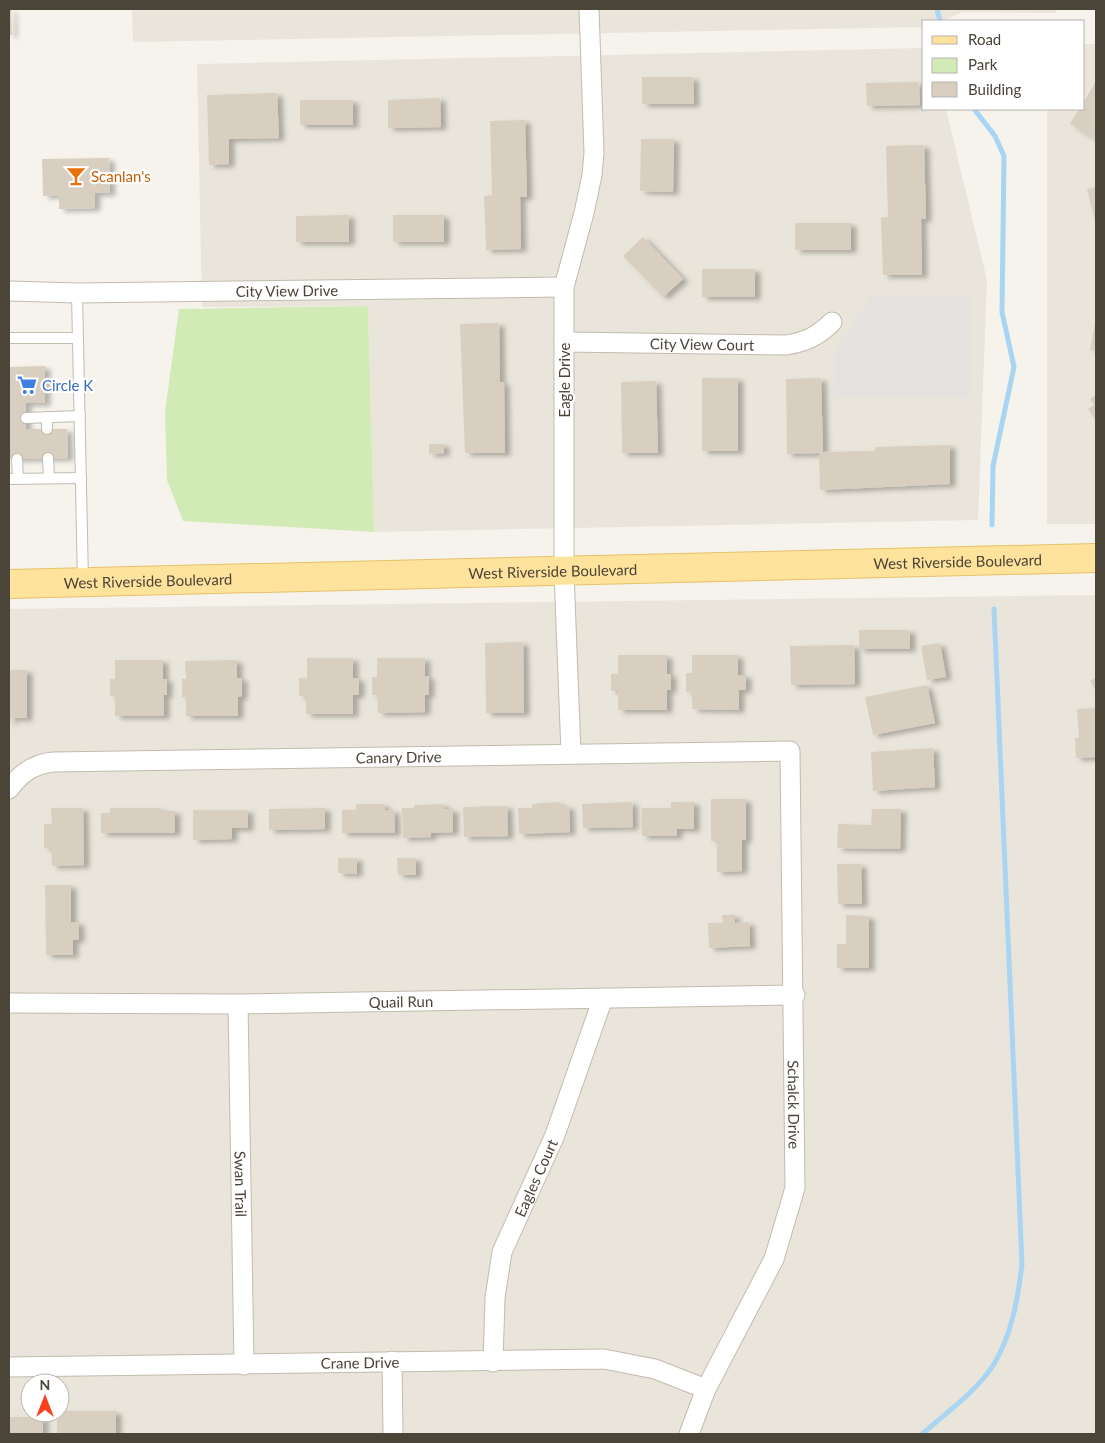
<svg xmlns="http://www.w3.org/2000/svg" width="1105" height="1443" viewBox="0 0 1105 1443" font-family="Lato,sans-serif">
<defs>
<filter id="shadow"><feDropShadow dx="5.5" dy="3" stdDeviation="2.5" flood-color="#0004"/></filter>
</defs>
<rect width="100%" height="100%" fill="#f6f3ec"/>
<!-- residential -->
<g fill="#eae5da" fill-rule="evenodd">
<polygon points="132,9 1059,9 1054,13 963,12 942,21 924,21 924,27 133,42"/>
<polygon points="1084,44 1096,44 1096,524 1047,524 1047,109 1084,109"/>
<polygon points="924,48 924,109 946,109 987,280 978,520 374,532 368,306 202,307 197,64"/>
<path d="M 1096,595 L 1096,1434 L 9,1434 L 9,609 ZM 30,1383 L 60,1383 L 60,1413 L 30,1413 Z"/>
</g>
<!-- green -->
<polygon fill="#d2eab5" points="368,306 374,532 183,521 167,480 165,412 179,309"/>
<!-- parking -->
<polygon fill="#e5e3e0" points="870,296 970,296 970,398 834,398 834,352"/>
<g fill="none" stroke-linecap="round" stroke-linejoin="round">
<!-- stream -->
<g stroke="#a9d4f2" stroke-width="5">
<polyline points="937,9 940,21"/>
<polyline points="974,109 995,136 1004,156 1002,312 1014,367 993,466 992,525"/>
<path d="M 922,1434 C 946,1413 976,1392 994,1364 C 1012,1334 1018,1298 1022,1264 L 994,609"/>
</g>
</g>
<!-- building -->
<g fill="#d8cfc1" filter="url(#shadow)">
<polygon points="9,9 11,9 12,35 9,35"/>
<polygon points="642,77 693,77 694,104 642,104"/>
<polygon points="1096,81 1096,140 1070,124 1079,109 1084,109 1084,101"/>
<polygon points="919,82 920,105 867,106 866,83"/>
<polygon points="277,93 279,138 229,139 229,164 209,165 207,95"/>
<polygon points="440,98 441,127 388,128 388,100"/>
<rect x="300" y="100" width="53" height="25"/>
<polygon points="525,120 527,197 520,197 521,249 486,250 484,196 492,195 490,121"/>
<polygon points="641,139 674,139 673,192 640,191"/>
<polygon points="924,145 926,219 921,219 922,275 883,275 881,218 888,217 886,146"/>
<polygon points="109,158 110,193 95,193 95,208 59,209 59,195 43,196 42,159"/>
<polygon points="1096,187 1096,225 1087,189"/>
<polygon points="349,215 349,242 296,242 296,216"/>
<rect x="393" y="215" width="51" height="27"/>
<rect x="795" y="223" width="56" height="27"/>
<polygon points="643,237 683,279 663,297 623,256"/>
<rect x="702" y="269" width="53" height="28"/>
<polygon points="499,323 500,382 504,382 505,453 465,453 460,324"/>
<polygon points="1095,323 1096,323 1096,351 1090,350"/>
<polygon points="45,366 45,403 26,403 26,429 67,429 68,458 9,459 9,367"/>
<rect x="702" y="378" width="36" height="73"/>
<polygon points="821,378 823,452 875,451 875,447 950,445 950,484 820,490 819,453 787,454 786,379"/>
<polygon points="656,381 658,453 622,453 621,382"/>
<polygon points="1096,395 1096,421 1088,409 1094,405 1090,399"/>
<polygon points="429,444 444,444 444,453 429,454"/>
<rect x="859" y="630" width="51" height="19"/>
<polygon points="523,642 524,713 486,713 485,643"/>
<polygon points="940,643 946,677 927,680 921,646"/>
<polygon points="854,645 855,684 791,685 790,646"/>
<polygon points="618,655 667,655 667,674 671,674 671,690 667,690 667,710 618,710 618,691 611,691 611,674 618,674"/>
<polygon points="692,655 738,655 738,675 746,675 746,690 739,690 739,710 692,709 692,692 686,692 686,673 692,673"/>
<polygon points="307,658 353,658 353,678 359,678 359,695 353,695 353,714 306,714 306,696 299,696 299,678 307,678"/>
<polygon points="377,658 425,658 425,677 429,676 429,695 425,695 425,712 378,713 377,695 372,695 372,677 377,677"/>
<polygon points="115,660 163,660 163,679 167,679 167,695 164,695 164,716 115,716 115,696 110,696 110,679 115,679"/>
<polygon points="237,660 237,678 242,678 242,696 238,697 238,716 186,716 186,697 182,697 182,679 186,679 185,661"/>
<polygon points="9,670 27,670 27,718 11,718 11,722 9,722"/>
<polygon points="1096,677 1096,691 1090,681"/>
<polygon points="927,685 935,723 873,735 865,697"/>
<polygon points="1096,708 1096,757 1076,758 1075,738 1079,738 1077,709"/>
<polygon points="933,748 935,787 873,791 871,752"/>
<polygon points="711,799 746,799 746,840 742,840 742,871 717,872 717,841 711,841"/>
<polygon points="559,802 561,806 569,806 570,832 519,834 518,808 532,808 532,804"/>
<polygon points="632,802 633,827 583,828 582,804"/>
<polygon points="671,802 694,802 694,829 677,829 677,836 642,836 642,808 671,808"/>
<polygon points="356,804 384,804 385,810 394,810 395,833 342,833 342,810 356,810"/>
<polygon points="444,804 444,809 453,809 453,832 431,833 431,837 403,838 402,808 414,808 414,805"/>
<polygon points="507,806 508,836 464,837 463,807"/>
<polygon points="51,808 83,808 84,865 52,866 51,848 44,848 44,824 52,824"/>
<polygon points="110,808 160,808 160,811 175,811 175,833 101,833 101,813 110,813"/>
<polygon points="325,808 325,829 269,830 269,809"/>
<polygon points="872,809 901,809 900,849 837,848 838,824 871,825"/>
<polygon points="193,810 248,810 248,828 232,828 232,839 193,840"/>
<polygon points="338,858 357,858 357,874 338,873"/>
<polygon points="397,858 416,858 416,875 398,875"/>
<polygon points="837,864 861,864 862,904 838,904"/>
<polygon points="45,885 71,885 71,922 79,922 79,940 73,940 73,955 46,955"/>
<polygon points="722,915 735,915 735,923 749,922 750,946 709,948 708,923 723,923"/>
<polygon points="846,915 869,916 869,968 837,968 837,944 846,944"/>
<polygon points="60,1411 116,1411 116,1434 57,1434 57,1413 60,1413"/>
<rect x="9" y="1417" width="34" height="17"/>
</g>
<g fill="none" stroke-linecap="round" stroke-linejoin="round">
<defs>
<g id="service">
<polyline points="77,293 83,582"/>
<polyline points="9,338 78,338"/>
<polyline points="47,417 47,429"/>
<polyline points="26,418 80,416"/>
<polyline points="48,458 49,478"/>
<polyline points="17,459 18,478"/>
<polyline points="9,479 81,478"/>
</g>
<g id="minor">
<path id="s1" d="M 9,291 L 77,293 L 564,287"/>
<path id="s2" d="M 564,342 L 786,345 C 806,342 818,336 832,322"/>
<polyline points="571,754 564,572 564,287 584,213 592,175 594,153 589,9"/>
<path id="s3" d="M 9,789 C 20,774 33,764 53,762 L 790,751 L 795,1188 L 774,1259 L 706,1389 L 689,1434"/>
<path id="s4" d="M 9,1003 L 238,1004 L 795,995"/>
<path id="s5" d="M 238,1004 L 244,1365"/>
<polyline points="392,1361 393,1434"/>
<path id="s6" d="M 493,1362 L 495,1298 L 502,1252 L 555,1135 L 603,998"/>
<path id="s7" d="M 9,1367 L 604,1359 L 655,1369 L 706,1389"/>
</g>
<g id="primary">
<path id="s8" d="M 9,584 L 1096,558"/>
</g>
</defs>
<!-- service casing -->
<use href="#service" stroke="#c2bbae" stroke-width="12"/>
<!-- minor casing -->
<use href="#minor" stroke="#c2bbae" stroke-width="21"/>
<!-- primary casing -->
<use href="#primary" stroke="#e6c16a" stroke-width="30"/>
<!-- service -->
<use href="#service" stroke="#fff" stroke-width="10"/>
<!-- minor -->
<use href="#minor" stroke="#fff" stroke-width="19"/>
<!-- primary -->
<use href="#primary" stroke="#ffe39c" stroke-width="28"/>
</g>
<!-- icons -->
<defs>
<symbol id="bar-bare" viewBox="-9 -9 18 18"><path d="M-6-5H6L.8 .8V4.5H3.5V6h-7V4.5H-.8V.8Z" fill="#e8710a" stroke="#fff" stroke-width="2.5" paint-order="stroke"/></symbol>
<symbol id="supermarket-bare" viewBox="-9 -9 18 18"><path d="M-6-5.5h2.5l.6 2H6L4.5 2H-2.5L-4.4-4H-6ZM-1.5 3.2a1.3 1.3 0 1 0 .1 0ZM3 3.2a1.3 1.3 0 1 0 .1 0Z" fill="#3f7fe0" stroke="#fff" stroke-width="2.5" paint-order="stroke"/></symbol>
</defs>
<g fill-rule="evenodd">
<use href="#bar-bare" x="62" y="162" width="28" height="28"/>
<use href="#supermarket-bare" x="13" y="371" width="28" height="28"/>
</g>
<g text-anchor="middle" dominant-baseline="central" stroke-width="4.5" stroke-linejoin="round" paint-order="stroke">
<!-- food labels -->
<g font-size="15" fill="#c56008" stroke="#fff" text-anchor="start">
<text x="91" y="176">Scanlan's</text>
</g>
<!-- street labels -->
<g font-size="15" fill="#4b4439" stroke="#fff">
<text stroke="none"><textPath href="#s1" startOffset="278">City View Drive</textPath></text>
<text stroke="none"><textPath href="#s2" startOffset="138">City View Court</textPath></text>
<text transform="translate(564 380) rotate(-90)">Eagle Drive</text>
<text stroke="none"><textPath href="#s8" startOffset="949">West Riverside Boulevard</textPath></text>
<text stroke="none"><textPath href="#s8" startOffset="544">West Riverside Boulevard</textPath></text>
<text stroke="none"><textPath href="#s8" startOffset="139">West Riverside Boulevard</textPath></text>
<text stroke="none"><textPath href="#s3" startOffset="399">Canary Drive</textPath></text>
<text stroke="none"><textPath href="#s4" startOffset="392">Quail Run</textPath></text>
<text stroke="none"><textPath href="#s3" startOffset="1144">Schalck Drive</textPath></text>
<text stroke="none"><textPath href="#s6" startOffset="192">Eagles Court</textPath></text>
<text stroke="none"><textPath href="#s5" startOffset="180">Swan Trail</textPath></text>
<text stroke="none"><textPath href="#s7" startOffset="351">Crane Drive</textPath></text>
</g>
<!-- shop labels -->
<g font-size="15" fill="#366cbe" stroke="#fff" text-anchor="start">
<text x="42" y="385">Circle K</text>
</g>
</g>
<!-- border -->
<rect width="1105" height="1443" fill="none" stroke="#4b4439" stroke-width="20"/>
<!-- legend -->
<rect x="922" y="20" width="162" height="90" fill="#ffffff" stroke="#b7b4b0"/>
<rect x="932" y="36" width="25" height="8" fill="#ffe39c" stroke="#b7b4b0"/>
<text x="968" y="45" font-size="15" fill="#4b4439">Road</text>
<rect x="932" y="58" width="25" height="15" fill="#d2eab5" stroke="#b7b4b0"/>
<text x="968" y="70" font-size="15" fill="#4b4439">Park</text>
<rect x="932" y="82" width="25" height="15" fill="#d8cfc1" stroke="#b7b4b0"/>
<text x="968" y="95" font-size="15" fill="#4b4439">Building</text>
<!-- north arrow -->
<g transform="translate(45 1398)"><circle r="24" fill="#ffffff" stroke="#b7b4b0"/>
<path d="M0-4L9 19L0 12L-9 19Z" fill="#fc3f1d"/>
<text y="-8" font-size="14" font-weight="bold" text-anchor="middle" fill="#4b4439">N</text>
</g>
</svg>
